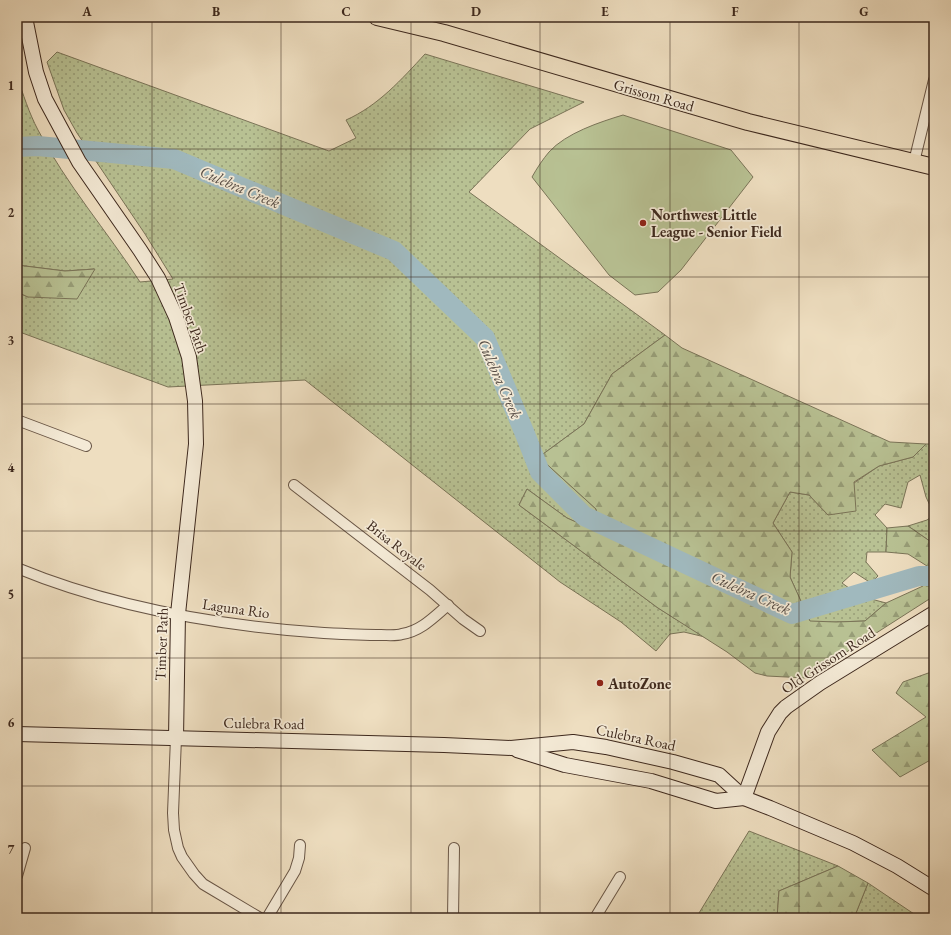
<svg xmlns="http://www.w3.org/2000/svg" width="951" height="935" viewBox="0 0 951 935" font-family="'EB Garamond',serif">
<defs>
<pattern id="grass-dots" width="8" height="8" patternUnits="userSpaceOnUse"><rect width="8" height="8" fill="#b8c193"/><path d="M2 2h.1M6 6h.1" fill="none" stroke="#979d77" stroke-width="1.8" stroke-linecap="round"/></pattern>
<pattern id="forest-firs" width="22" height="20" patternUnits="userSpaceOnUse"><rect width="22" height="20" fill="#b8c193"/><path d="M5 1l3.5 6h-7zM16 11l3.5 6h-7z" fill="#979d77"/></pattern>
</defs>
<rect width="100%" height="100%" fill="#eedec0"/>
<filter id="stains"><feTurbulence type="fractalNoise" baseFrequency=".005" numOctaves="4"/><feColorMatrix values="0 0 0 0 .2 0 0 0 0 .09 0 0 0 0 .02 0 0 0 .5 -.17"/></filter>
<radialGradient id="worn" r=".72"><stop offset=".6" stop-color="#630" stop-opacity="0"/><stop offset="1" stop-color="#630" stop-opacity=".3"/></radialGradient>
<!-- grass -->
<g fill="url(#grass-dots)" stroke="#7a7458">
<path d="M 57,52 L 329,151 L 356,138 L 346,120 C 378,106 402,79 425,54 L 584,102 L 530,129 L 469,192 L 665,335 L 612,374 L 584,424 L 539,457 L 596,509 L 601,534 L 567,518 L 527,489 L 519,505 L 658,608 L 705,637 L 684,632 L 670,634 L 656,651 L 621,622 L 560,582 L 305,380 L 168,387 L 17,331 L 17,292 L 28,297 L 94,269 L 65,271 L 17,265 L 17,76 C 23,94 29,113 38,130 C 66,184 107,231 140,282 L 173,279 L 145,234 L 77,133 L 64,110 L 47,62 Z"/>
<polygon points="926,444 934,444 934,514 926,497 920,475 908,482 901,508 885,504 875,515 887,528 886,552 867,552 866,562 878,576 871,583 854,572 842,583 860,596 886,603 865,621 836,622 810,622 790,577 792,552 773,523 790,492 809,495 828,515 854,483 879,466 913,457"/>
<polygon points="934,515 934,544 908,526 927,520"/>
<polygon points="749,831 838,866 779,891 777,918 696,918"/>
<polygon points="868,883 920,918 854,918"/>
</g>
<!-- forest -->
<g fill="url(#forest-firs)" stroke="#7a7458">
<polygon points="17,265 65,271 95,269 77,299 28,297 17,292"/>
<polygon points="665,335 682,348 890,442 926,444 913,457 879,466 854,482 856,511 828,515 809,495 790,492 773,523 792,552 790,577 810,621 836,622 865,621 886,603 923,586 927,566 908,554 886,552 887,528 908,526 934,544 934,596 806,678 767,676 755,673 727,652 658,608 519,505 527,489 567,518 601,533 596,509 539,457 584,424 612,374"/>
<polygon points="934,671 934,758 900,777 872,750 926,717 896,693 903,682"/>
<polygon points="838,866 868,883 854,918 777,918 779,891"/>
</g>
<!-- garden -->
<path fill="#b8c193" stroke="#7a7458" d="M 623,115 L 731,150 L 753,177 L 681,270 L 658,292 L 635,295 L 609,275 L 532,177 C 537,168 543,159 549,152 C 566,133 600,122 623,115 Z"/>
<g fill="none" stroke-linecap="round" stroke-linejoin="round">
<!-- river -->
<polyline stroke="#a0b9be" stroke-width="20" points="17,147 38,146 174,159 394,251 485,338 525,434 540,472 584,516 792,614 919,576 934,576"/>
<defs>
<g id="street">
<polyline points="914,162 934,80"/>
<polyline points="17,420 86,446"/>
<polyline points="294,485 430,590 463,619 480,631"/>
<path d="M 17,568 C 114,608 220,626 324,633 C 343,634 362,635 381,635 C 388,635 396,636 402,634 C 421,631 434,617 448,605"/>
<polyline points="176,738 173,813 174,830 178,848 182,857 194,874 203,884 260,918"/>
<polyline points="17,876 25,848"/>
<polyline points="267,918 295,871 299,858 300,845"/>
<polyline points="453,918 454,848"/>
<polyline points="595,918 620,877"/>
</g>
<g id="secondary">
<polyline points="25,17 36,72 45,99 79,162 140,250 158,278 176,317 189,357 195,401 196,444 178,614 176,738"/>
<polyline points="17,734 444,745 511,748 573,742 606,747 673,762 719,775 744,798 770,808 853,843 897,866 934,889"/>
<polyline points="517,750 565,765 651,781 716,801 744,798"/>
<polyline points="744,798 768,732 780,713 786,707 820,683 934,613"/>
</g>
<polyline id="primary" points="377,17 444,33 748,122 934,167"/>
</defs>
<!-- street casing -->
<use href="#street" stroke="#695646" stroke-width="12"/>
<!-- secondary casing -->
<use href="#secondary" stroke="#3d281d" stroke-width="16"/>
<!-- primary casing -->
<use href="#primary" stroke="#3d281d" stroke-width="18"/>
<!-- street -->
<use href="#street" stroke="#f4ead6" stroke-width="10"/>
<!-- secondary -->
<use href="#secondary" stroke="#f4ead6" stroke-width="14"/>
<!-- primary -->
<use href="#primary" stroke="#eedec0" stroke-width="16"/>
</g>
<!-- grid -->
<path fill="none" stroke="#3d281d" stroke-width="1" stroke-opacity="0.55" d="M 152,17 L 152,918M 281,17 L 281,918M 411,17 L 411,918M 540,17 L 540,918M 670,17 L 670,918M 799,17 L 799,918M 17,149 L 934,149M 17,277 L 934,277M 17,404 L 934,404M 17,531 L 934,531M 17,658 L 934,658M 17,786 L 934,786"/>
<!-- markers -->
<g fill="#8f2418" stroke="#f4ead6" stroke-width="1.5">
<circle cx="643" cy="223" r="4"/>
<circle cx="600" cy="683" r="4"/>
</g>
<g text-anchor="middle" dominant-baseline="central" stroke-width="3.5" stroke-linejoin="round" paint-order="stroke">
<!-- street labels -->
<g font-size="15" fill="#3d281d" stroke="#f4ead6">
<text transform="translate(654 95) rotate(16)">Grissom Road</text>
<text transform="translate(191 318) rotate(70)">Timber Path</text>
<text transform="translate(397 545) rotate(38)">Brisa Royale</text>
<text transform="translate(236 608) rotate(8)">Laguna Rio</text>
<text transform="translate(161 644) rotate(-88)">Timber Path</text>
<text transform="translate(828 660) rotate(-33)">Old Grissom Road</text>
<text transform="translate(264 723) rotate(1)">Culebra Road</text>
<text transform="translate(636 737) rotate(12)">Culebra Road</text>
</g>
<!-- poi labels -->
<g font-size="15" font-weight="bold" fill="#3d281d" stroke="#f4ead6" text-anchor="start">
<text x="651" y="214">Northwest Little<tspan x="651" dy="17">League - Senior Field</tspan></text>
<text x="608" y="683">AutoZone</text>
</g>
<!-- water labels -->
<g font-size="16" font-style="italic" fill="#564c45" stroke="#f4ead6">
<text transform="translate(240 187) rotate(23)">Culebra Creek</text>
<text transform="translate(500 379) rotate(66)">Culebra Creek</text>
<text transform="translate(751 593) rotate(24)">Culebra Creek</text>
</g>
</g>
<!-- margin -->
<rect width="951" height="935" fill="none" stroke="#eedec0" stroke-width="44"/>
<rect x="22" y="22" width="907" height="891" fill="none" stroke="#3d281d" stroke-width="1.5"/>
<g font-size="13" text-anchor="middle" font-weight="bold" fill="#3d281d">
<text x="87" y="16">A</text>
<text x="216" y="16">B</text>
<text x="346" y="16">C</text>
<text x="476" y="16">D</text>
<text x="605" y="16">E</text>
<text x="735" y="16">F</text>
<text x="864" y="16">G</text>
<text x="11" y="90">1</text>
<text x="11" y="217">2</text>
<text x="11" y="345">3</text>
<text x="11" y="472">4</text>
<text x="11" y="599">5</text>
<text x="11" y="727">6</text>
<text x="11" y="854">7</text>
</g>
<rect width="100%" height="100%" filter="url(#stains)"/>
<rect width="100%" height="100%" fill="url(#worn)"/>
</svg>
